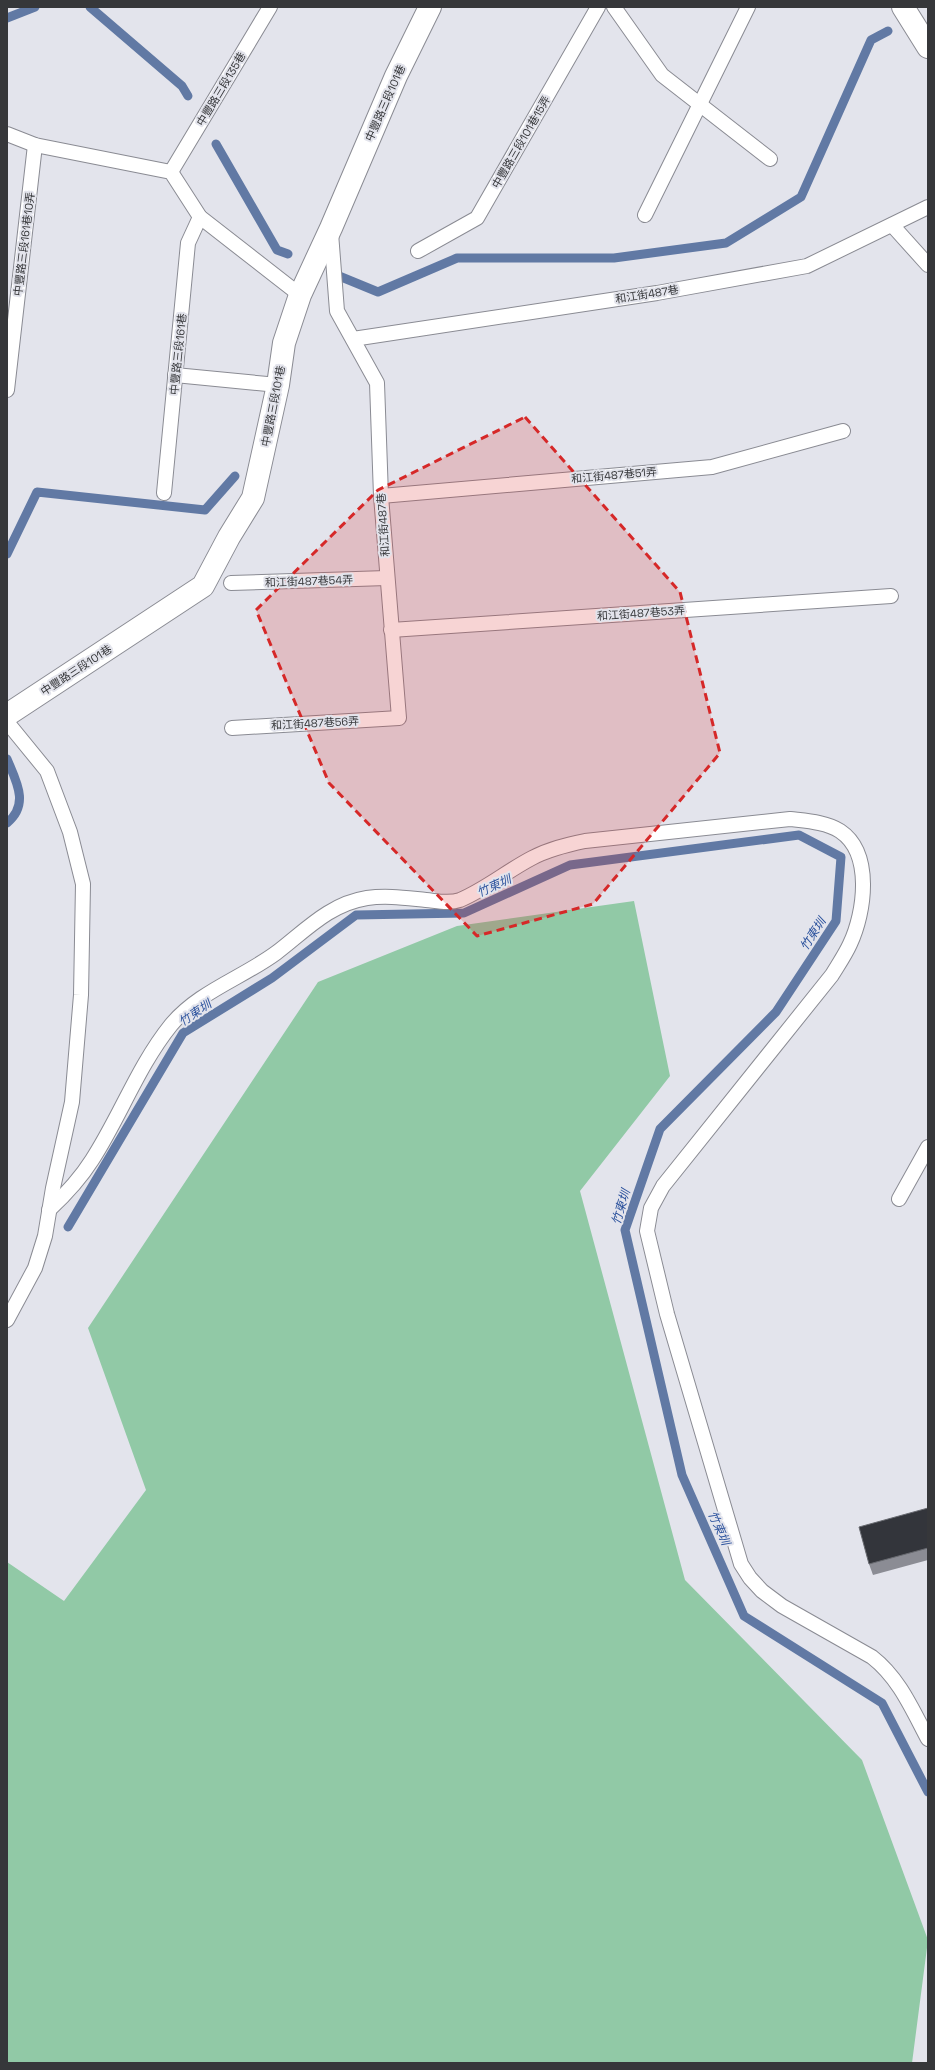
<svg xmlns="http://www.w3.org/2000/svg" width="935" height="2070" viewBox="0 0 935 2070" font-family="'Space Grotesk','Noto Sans TC',sans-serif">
<rect width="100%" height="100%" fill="#e3e4ec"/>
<!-- green -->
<polygon fill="#91c9a6" points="634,901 670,1076 580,1191 685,1580 862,1760 928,1940 912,2063 7,2063 7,1562 64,1601 146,1490 88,1328 318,982 457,926"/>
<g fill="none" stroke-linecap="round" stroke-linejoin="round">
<!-- stream -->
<g stroke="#6179a4" stroke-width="9">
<polyline points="90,7 182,86 188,96"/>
<polyline points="7,18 35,7"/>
<polyline points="216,144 277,250 288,254"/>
<polyline points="339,276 378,292 457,258 614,258 726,243 801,197 871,40 888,31"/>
<polyline points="7,554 37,492 205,510 235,476"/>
<path d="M 7,759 C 16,781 30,804 7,823"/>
<polyline points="68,1227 183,1033 272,978 356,915 464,913 570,865 799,835 841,857 836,921 776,1012 660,1129 625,1230 682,1475 744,1616 882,1703 928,1792"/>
</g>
<defs>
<g id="lane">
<polyline points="614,7 662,75 770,159"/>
<polyline points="7,134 35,145 171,172 200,217 300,295"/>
<polyline points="171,172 270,7"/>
<polyline points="645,215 748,7"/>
<polyline points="892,225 928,265"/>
<polyline points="418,251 477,218 598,7"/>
<polyline points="353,339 657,293 807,266 928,207"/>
<polyline points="175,375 278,385"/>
<polyline points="7,390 35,145"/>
<polyline points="164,493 188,243 200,217"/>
<polyline points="381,496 712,467 843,431"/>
<polyline points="231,583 387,578"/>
<polyline points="391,630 891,596"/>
<polyline points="7,722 47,771 70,832 83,884 81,995 72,1102 53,1188 45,1236 35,1268 7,1320"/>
<polyline points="232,728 399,718 381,496 377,383 337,311 331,233"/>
<polyline points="899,1199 928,1147"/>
<path d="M 49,1210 C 65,1195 80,1179 92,1160 C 120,1117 138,1066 171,1025 C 198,992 242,978 276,953 C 305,931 329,904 367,898 C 387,895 406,898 426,900 C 437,901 449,904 460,900 C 486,889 507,871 532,858 C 549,849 566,845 585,841 L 790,819 C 806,821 826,822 840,831 C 873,853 865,912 850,944 C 845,955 838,965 832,975 L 663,1186 L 651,1208 L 647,1231 L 667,1314 L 741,1564 L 750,1578 L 762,1591 L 782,1606 L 872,1657 C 899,1678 912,1709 928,1739"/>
</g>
<g id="street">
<polyline points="903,7 928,47"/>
<polyline points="7,715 203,586 229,537 253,498 278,385 284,343 300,295 331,228 396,76 430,7"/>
</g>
</defs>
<!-- lane casing -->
<use href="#lane" stroke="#8a8b93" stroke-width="16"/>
<!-- street casing -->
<use href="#street" stroke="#8a8b93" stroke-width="24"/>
<!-- lane -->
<use href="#lane" stroke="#fff" stroke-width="14"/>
<!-- street -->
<use href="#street" stroke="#fff" stroke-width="22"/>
</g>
<!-- wall -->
<polygon fill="#8b8c94" points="928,1508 928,1560 873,1575 869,1564"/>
<!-- building -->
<polygon fill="#33353b" stroke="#686a70" points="928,1508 928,1548 869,1564 859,1527"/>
<!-- marked area -->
<path fill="#d62828" fill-opacity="0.2" stroke="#d62828" stroke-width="3" stroke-dasharray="8 5" stroke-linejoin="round" d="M 525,417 L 680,592 L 720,753 L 593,904 L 477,936 L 329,783 L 256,610 L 378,490 Z"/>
<g text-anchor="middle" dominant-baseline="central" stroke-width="4" stroke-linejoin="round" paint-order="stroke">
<!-- street labels -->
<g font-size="11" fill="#36373a" stroke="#e3e4ec">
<text transform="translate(221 89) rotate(-59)">中豐路三段135巷</text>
<text transform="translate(385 103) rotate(-66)">中豐路三段101巷</text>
<text transform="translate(521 142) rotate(-60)">中豐路三段101巷15弄</text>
<text transform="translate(24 244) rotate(-83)">中豐路三段161巷10弄</text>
<text transform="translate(647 294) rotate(-9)">和江街487巷</text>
<text transform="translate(178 354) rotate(-84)">中豐路三段161巷</text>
<text transform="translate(273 406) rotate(-79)">中豐路三段101巷</text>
<text transform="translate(614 475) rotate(-5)">和江街487巷51弄</text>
<text transform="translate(383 525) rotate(-94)">和江街487巷</text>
<text transform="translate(309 581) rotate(-2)">和江街487巷54弄</text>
<text transform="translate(641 613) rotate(-4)">和江街487巷53弄</text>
<text transform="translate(76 670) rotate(-33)">中豐路三段101巷</text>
<text transform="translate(315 723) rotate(-3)">和江街487巷56弄</text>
</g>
<!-- water labels -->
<g font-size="12" font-style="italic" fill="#2e549e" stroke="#e3e4ec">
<text transform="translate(494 886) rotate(-24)">竹東圳</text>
<text transform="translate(813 934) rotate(-57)">竹東圳</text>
<text transform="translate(195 1013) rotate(-34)">竹東圳</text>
<text transform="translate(621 1207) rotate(-73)">竹東圳</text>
<text transform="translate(719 1528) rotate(66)">竹東圳</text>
</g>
</g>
<!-- border -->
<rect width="935" height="2070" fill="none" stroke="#36373a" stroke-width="16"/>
</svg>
